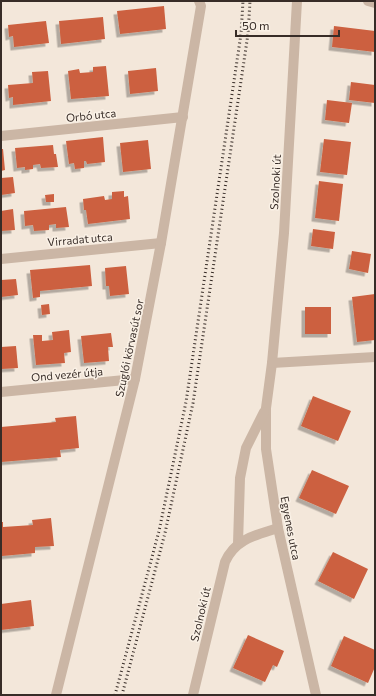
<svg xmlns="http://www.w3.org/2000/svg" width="376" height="696" viewBox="0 0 376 696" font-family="Commissioner,sans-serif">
<defs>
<filter id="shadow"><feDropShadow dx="-3.5" dy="3.5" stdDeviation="0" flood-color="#0004"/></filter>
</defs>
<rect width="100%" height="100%" fill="#f3e7da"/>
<!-- building -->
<g fill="#cc603f" filter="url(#shadow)">
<polygon points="164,6 166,29 120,34 117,11"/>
<polygon points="103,17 105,39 61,44 59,21"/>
<polygon points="46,21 49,43 14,47 13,36 9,37 8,25"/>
<polygon points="334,26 375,31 375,52 332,47"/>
<polygon points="106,66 109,96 71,99 68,71 79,69 80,73 93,72 93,67"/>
<polygon points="156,68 158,91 130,94 128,71"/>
<polygon points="48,71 51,101 13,105 13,97 9,98 8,85 33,83 32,72"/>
<polygon points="351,82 375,85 375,103 349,100"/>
<polygon points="327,100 352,103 349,123 325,120"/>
<polygon points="103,137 105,162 87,164 86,161 84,161 84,168 75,169 74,163 69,164 66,141"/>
<polygon points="324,139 351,142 347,175 320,172"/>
<polygon points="148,140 151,169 123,172 120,143"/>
<polygon points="53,145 54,154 56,154 58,167 41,168 40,164 33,165 33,169 25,170 25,167 17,168 15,148"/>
<polygon points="1,149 3,149 5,170 1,171"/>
<polygon points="13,177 15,193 1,195 1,178"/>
<polygon points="319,181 343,184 339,221 315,218"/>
<polygon points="124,191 124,197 128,196 130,219 88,224 86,210 84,210 83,199 104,196 105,200 112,199 112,192"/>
<polygon points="54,194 54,202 46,202 45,195"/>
<polygon points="66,207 69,227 56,228 56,224 49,225 49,230 34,231 33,225 25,226 24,211"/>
<polygon points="13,209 15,230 1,231 1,211"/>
<polygon points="313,229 335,232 333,249 311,246"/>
<polygon points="352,251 371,254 368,273 349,269"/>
<polygon points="90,265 92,286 40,291 40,297 33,298 30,270"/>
<polygon points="126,266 129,294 110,296 109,286 106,286 105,268"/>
<polygon points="16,279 18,295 1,297 1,280"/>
<polygon points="375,294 375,340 357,342 352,297"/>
<polygon points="49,304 50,314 42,315 41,305"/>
<rect x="305" y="307" width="26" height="27"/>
<polygon points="69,330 71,352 64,353 65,363 36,365 33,335 42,335 42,341 53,340 52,332"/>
<polygon points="111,333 113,347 108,347 109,361 84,363 81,336"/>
<polygon points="16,346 18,368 1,369 1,347"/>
<polygon points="313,396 351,411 338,441 301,426"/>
<polygon points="76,416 79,448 60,450 61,457 1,462 1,427 56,422 55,418"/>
<polygon points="312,470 349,486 336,514 299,498"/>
<polygon points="51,518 54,546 35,547 35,553 2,556 1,551 1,522 3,522 3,527 33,525 32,520"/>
<polygon points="333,552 368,569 354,599 318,581"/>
<polygon points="31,600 34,626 1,630 1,604"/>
<polygon points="248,635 284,651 277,667 273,665 265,682 233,668"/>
<polygon points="344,636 375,650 375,667 368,683 331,666"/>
</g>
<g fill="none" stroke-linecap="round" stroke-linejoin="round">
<!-- minor -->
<g stroke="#cbb6a5" stroke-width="10">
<polyline points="297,1 284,233 272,363 266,408 266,449 278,528 316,695"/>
<polyline points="368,1 375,3"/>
<polyline points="1,136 183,117"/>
<polyline points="1,259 161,243"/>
<polyline points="272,363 375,357"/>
<polyline points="1,392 135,379"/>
<polyline points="238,544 240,478 246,448 264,412"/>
<polyline points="56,695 135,379 161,243 201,6 199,1"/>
<path d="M 193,695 L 225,562 C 235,539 256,535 278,528"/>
</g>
<!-- rail -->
<g stroke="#372c27" stroke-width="3" stroke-dasharray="1 3" stroke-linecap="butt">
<polyline points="115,695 159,531 186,402 241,34 243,1"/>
<polyline points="122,695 165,533 193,403 248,34 250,1"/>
</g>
</g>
<g text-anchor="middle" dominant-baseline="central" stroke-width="3" stroke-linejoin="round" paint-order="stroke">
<!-- street labels -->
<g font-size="11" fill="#372c27" stroke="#faf1e6">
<text transform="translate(91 115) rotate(-6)">Orbó utca</text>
<text transform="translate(275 182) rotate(-87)">Szolnoki út</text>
<text transform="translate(80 239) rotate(-5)">Virradat utca</text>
<text transform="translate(129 348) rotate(-78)">Szuglói körvasút sor</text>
<text transform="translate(67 374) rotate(-5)">Ond vezér útja</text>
<text transform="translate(291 528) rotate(79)">Egyenes utca</text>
<text transform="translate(200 614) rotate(-77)">Szolnoki út</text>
</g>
</g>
<!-- border -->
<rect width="376" height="696" fill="none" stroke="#372c27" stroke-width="4"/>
<!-- scale -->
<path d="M236 30v6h103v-6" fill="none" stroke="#372c27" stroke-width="2"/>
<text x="242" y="30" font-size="12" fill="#372c27" stroke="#faf1e6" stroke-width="3" paint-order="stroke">50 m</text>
</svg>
